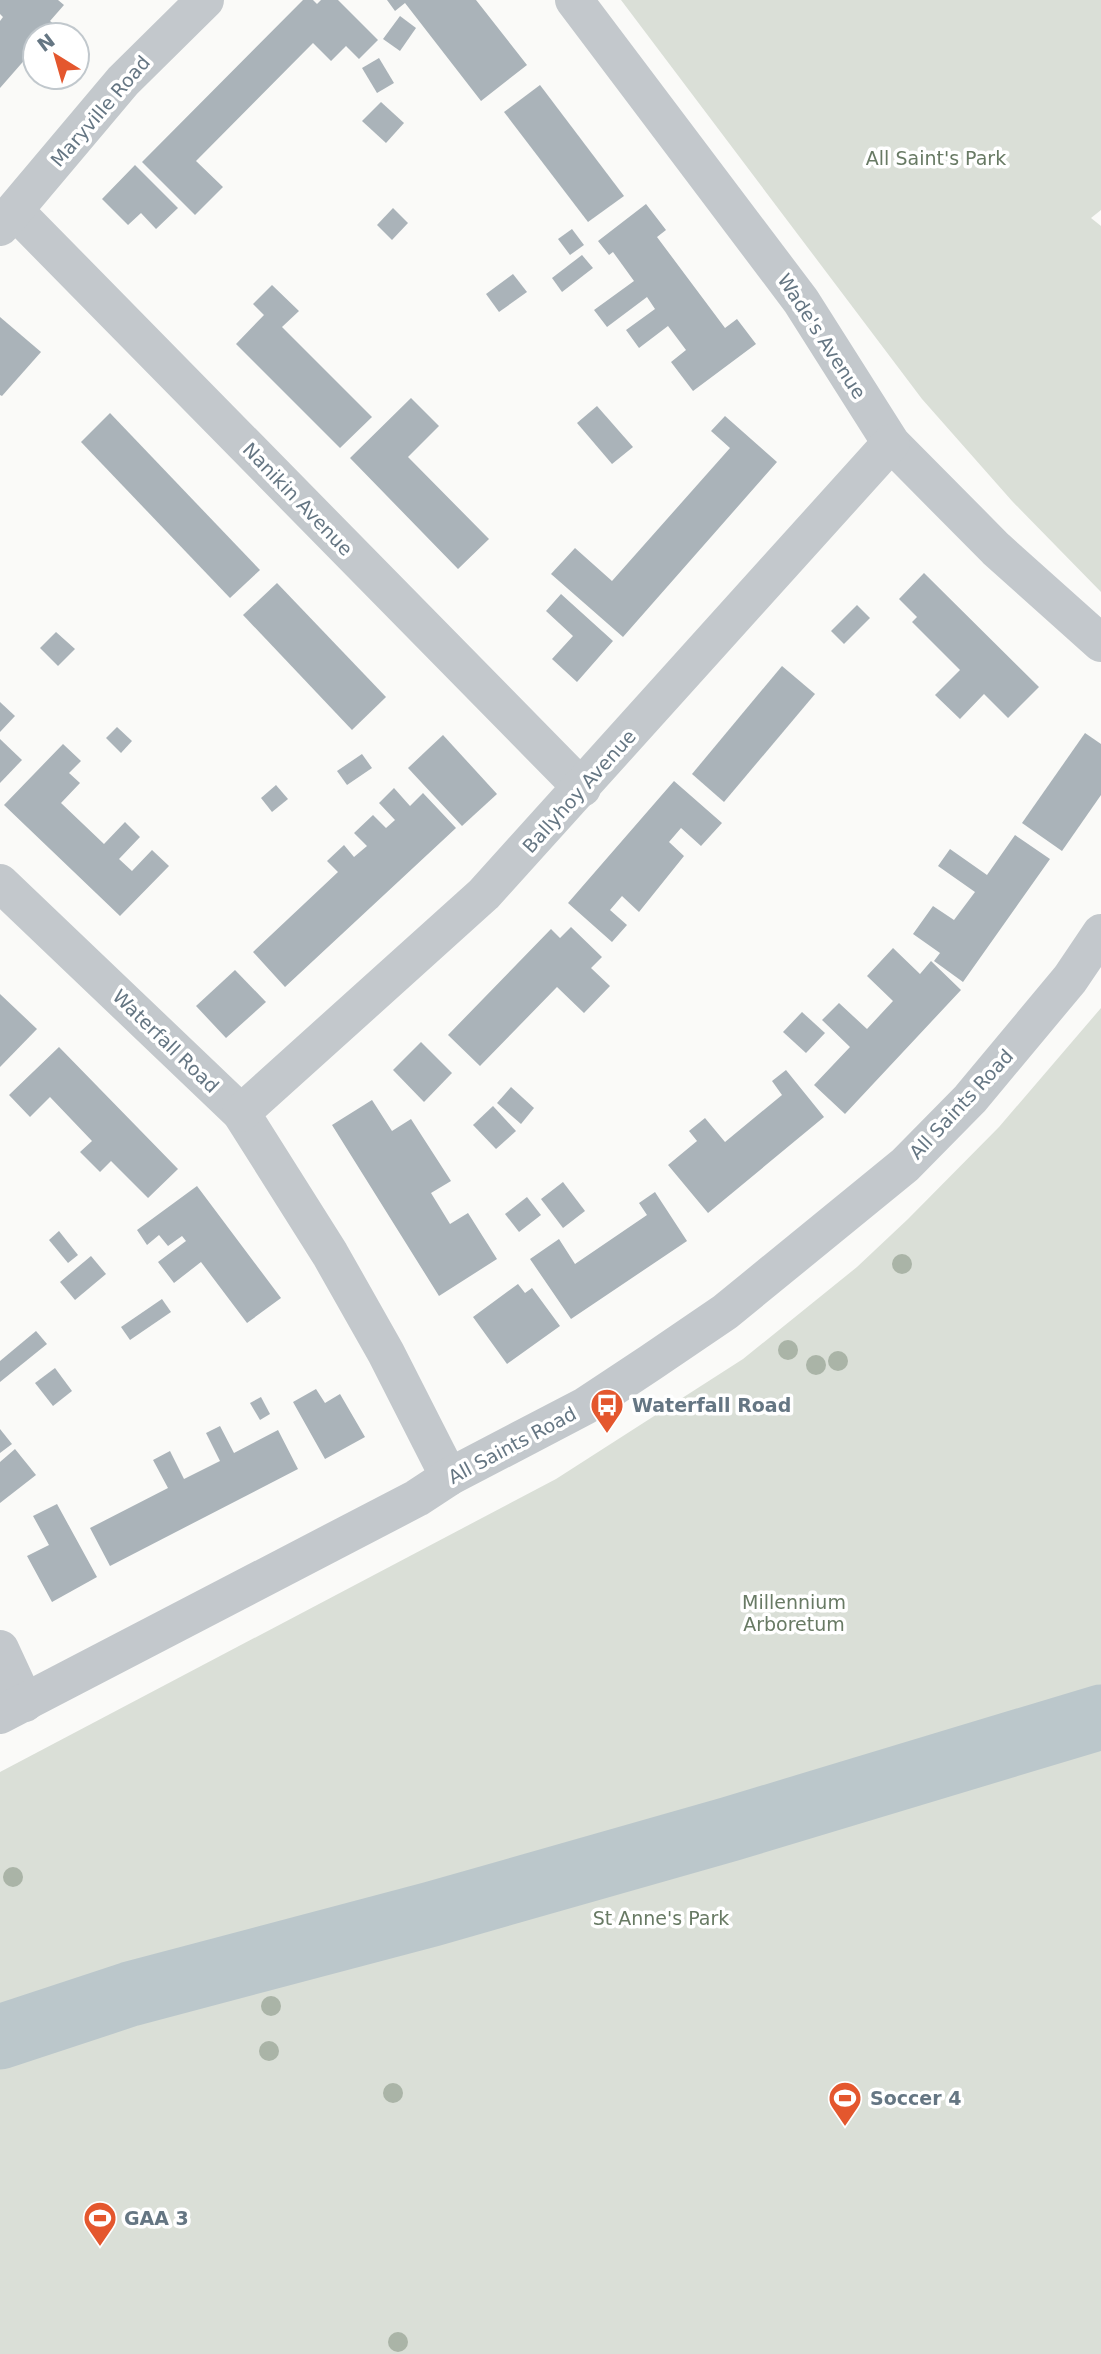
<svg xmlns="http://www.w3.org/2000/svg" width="1101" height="2354" viewBox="0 0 1101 2354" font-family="'DejaVu Sans',sans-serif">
<rect width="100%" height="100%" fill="#fafaf8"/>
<!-- green -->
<g fill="#dadfd7">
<polygon points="621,0 1101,0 1101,210 1091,218 1101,226 1101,592 1012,501 922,399"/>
<polygon points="1101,1008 1101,2354 0,2354 0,1772 556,1479 743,1359 857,1267 908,1219 999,1127"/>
</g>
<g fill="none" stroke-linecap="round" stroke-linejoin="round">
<!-- river -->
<polyline stroke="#bbc7cb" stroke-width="65" points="0,2037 130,1994 432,1914 730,1829 1101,1717"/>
</g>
<!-- building -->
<g fill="#aab3b9">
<polygon points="0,0 58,0 64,5 50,21 55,25 46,35 35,35 35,48 0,88 0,21 3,17 0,14"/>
<polygon points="303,0 313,0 317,4 321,0 338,0 378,40 359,59 346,46 331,61 313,43 196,161 223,187 195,215 142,162"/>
<polygon points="387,0 476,0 527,65 481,101 405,3 395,11"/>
<polygon points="400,16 416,28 400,51 383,39"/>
<polygon points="379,58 394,83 377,93 362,68"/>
<polygon points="540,85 624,196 588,222 504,112"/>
<polygon points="381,102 404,123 386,143 362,121"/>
<polygon points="135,165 178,208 156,229 141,213 128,225 102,199"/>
<polygon points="646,204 666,230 657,237 725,328 737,319 756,344 693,391 671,362 686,350 668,326 639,348 626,330 655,309 647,297 607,327 594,310 634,281 613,252 609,255 598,241"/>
<polygon points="393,208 408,223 392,240 377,225"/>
<polygon points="572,229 584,245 570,255 558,239"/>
<polygon points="582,255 593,268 562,292 552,278"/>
<polygon points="513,274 527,292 499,312 486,294"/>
<polygon points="272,285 299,311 282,327 372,417 340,448 236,344 264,315 253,304"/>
<polygon points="0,317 41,352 2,396 0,395"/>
<polygon points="411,398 439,426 408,457 489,539 458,569 350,458"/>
<polygon points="597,406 633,447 612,464 577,423"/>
<polygon points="110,413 260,570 230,598 81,442"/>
<polygon points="725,416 777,462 623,637 551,574 575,548 612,581 730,448 711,431"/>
<polygon points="924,573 1039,687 1008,718 984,694 960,719 935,695 960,670 912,622 917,617 899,599"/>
<polygon points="277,583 386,697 352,730 243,615"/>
<polygon points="561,594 613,641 577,682 552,659 573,636 546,611"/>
<polygon points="857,605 870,618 844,644 831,631"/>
<polygon points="56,632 75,649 58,666 40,648"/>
<polygon points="782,666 815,694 724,802 692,774"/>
<polygon points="0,702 15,716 0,732"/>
<polygon points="117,727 132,741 121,753 106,738"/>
<polygon points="1085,733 1101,744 1101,795 1062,851 1022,823"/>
<polygon points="443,735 497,794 462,826 408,768"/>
<polygon points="0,739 22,760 0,783"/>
<polygon points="63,744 81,761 69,773 80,783 61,803 104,844 125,822 140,837 119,859 132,871 152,850 169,866 120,916 4,805"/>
<polygon points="362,754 372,768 347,785 337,771"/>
<polygon points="674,781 722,823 701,846 681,828 669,842 684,856 639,912 622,896 610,910 627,925 612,942 568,903"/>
<polygon points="276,785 288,799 272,812 261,798"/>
<polygon points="394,788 410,806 423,793 456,828 285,987 253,952 338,872 327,861 344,845 354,857 367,846 354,833 373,815 386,828 395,820 379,803"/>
<polygon points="1015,835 1050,859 963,982 934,961 940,953 913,934 933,906 954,920 975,892 938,866 950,849 987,875"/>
<polygon points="571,927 602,957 591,968 610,986 584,1013 557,987 480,1066 448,1035 551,929 560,938"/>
<polygon points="893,948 920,974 931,961 961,990 845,1114 814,1085 850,1047 822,1020 839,1003 867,1029 893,1001 867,976"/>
<polygon points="235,970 266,1002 226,1038 196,1006"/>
<polygon points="0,994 37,1029 0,1067"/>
<polygon points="802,1012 825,1033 806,1053 783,1032"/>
<polygon points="421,1042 452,1073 424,1102 393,1070"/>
<polygon points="59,1047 178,1169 148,1198 111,1161 100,1172 80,1152 92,1141 50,1097 30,1117 9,1095"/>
<polygon points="786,1070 824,1117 708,1213 668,1165 697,1141 689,1131 705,1118 725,1142 782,1095 772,1081"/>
<polygon points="511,1087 534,1108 521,1124 497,1103"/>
<polygon points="372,1100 392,1131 411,1119 451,1181 431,1193 450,1224 468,1213 497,1259 439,1296 332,1125"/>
<polygon points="493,1106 516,1131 496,1149 473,1125"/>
<polygon points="563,1182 585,1211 563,1228 541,1199"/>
<polygon points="197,1186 281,1298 247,1323 201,1262 174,1283 158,1262 186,1241 182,1236 168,1246 159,1235 147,1245 137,1230"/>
<polygon points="655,1192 687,1241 571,1319 530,1259 559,1239 575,1264 647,1215 639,1203"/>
<polygon points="527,1197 541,1215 519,1232 505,1214"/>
<polygon points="59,1231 78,1255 68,1263 49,1240"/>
<polygon points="91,1256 106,1274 75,1300 60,1282"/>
<polygon points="518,1284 525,1293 532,1288 560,1326 507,1364 473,1317"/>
<polygon points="162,1299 171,1312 130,1340 121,1327"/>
<polygon points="36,1331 47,1344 0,1382 0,1361"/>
<polygon points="55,1368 72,1391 53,1406 35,1383"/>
<polygon points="316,1389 325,1403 340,1394 365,1437 325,1459 293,1402"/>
<polygon points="261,1397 270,1414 260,1420 250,1403"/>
<polygon points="220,1426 234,1453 278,1430 298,1469 110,1566 90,1528 168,1488 153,1460 170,1451 184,1479 220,1461 206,1433"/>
<polygon points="0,1429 12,1444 0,1453"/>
<polygon points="15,1449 36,1475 0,1503 0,1462"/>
<polygon points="57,1504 97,1577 52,1602 27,1556 49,1545 33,1516"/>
</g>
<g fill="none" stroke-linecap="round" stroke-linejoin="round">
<!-- minor -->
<g stroke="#c3c8cc" stroke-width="38">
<polyline points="574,0 801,301 891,443 996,549 1101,643"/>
<polyline points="15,211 582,788"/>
<polyline points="0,227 123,81 205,0"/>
<polyline points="0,883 241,1113 330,1254 386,1353 449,1477"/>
<polyline points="241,1113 484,894 891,443"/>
<polyline points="0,1649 25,1703"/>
<polyline points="0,1715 417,1498 449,1477 585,1406 650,1363 725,1312 905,1165 970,1099 1070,979 1101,933"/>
</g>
</g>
<!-- trees -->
<g fill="#aab4a7">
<circle cx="902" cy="1264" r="10"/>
<circle cx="788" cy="1350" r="10"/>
<circle cx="838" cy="1361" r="10"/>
<circle cx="816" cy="1365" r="10"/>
<circle cx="13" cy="1877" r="10"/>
<circle cx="271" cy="2006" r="10"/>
<circle cx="269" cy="2051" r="10"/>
<circle cx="393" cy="2093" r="10"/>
<circle cx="398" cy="2342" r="10"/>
</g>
<!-- icons -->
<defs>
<symbol id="bus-pin" viewBox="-11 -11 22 30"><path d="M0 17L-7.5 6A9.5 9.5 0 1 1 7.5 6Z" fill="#e4572e" stroke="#fff"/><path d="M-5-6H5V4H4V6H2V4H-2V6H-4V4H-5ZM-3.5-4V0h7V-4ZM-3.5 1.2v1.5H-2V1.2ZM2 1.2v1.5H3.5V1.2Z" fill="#fff"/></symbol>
<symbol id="stadium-pin" viewBox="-11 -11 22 30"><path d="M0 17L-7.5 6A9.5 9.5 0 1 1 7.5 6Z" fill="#e4572e" stroke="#fff"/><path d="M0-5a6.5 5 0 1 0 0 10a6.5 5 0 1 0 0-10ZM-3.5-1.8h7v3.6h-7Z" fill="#fff"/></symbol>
</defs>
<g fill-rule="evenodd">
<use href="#bus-pin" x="588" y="1386" width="38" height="52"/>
<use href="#stadium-pin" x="826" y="2079" width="38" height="52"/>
<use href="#stadium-pin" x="81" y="2199" width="38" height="52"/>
</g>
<g text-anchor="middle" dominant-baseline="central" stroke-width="7" stroke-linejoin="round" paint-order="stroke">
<!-- street labels -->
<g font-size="19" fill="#657683" stroke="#fff">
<text transform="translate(100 111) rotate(-49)">Maryville Road</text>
<text transform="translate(822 336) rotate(57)">Wade's Avenue</text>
<text transform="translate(298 499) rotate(46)">Nanikin Avenue</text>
<text transform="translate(579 791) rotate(-48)">Ballyhoy Avenue</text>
<text transform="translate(166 1041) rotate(44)">Waterfall Road</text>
<text transform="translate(961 1104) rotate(-47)">All Saints Road</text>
<text transform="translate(512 1445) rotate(-28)">All Saints Road</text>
</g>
<!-- park labels -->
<g font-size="19" fill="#687a64" stroke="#fff">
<text x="936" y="158">All Saint's Park</text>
<text x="794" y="1602">Millennium<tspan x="794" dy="22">Arboretum</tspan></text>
<text x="661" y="1918">St Anne's Park</text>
</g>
<!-- poi labels -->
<g font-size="19" font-weight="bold" fill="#657683" stroke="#fff" text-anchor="start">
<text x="632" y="1405">Waterfall Road</text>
<text x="870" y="2098">Soccer 4</text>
<text x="124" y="2218">GAA 3</text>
</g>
</g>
<!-- north arrow -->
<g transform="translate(56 56) rotate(323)"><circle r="33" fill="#ffffff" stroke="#c1c8cd" stroke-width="2"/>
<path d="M0-5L12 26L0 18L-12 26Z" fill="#e4572e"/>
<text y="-10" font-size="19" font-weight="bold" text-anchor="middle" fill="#657683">N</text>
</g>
</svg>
